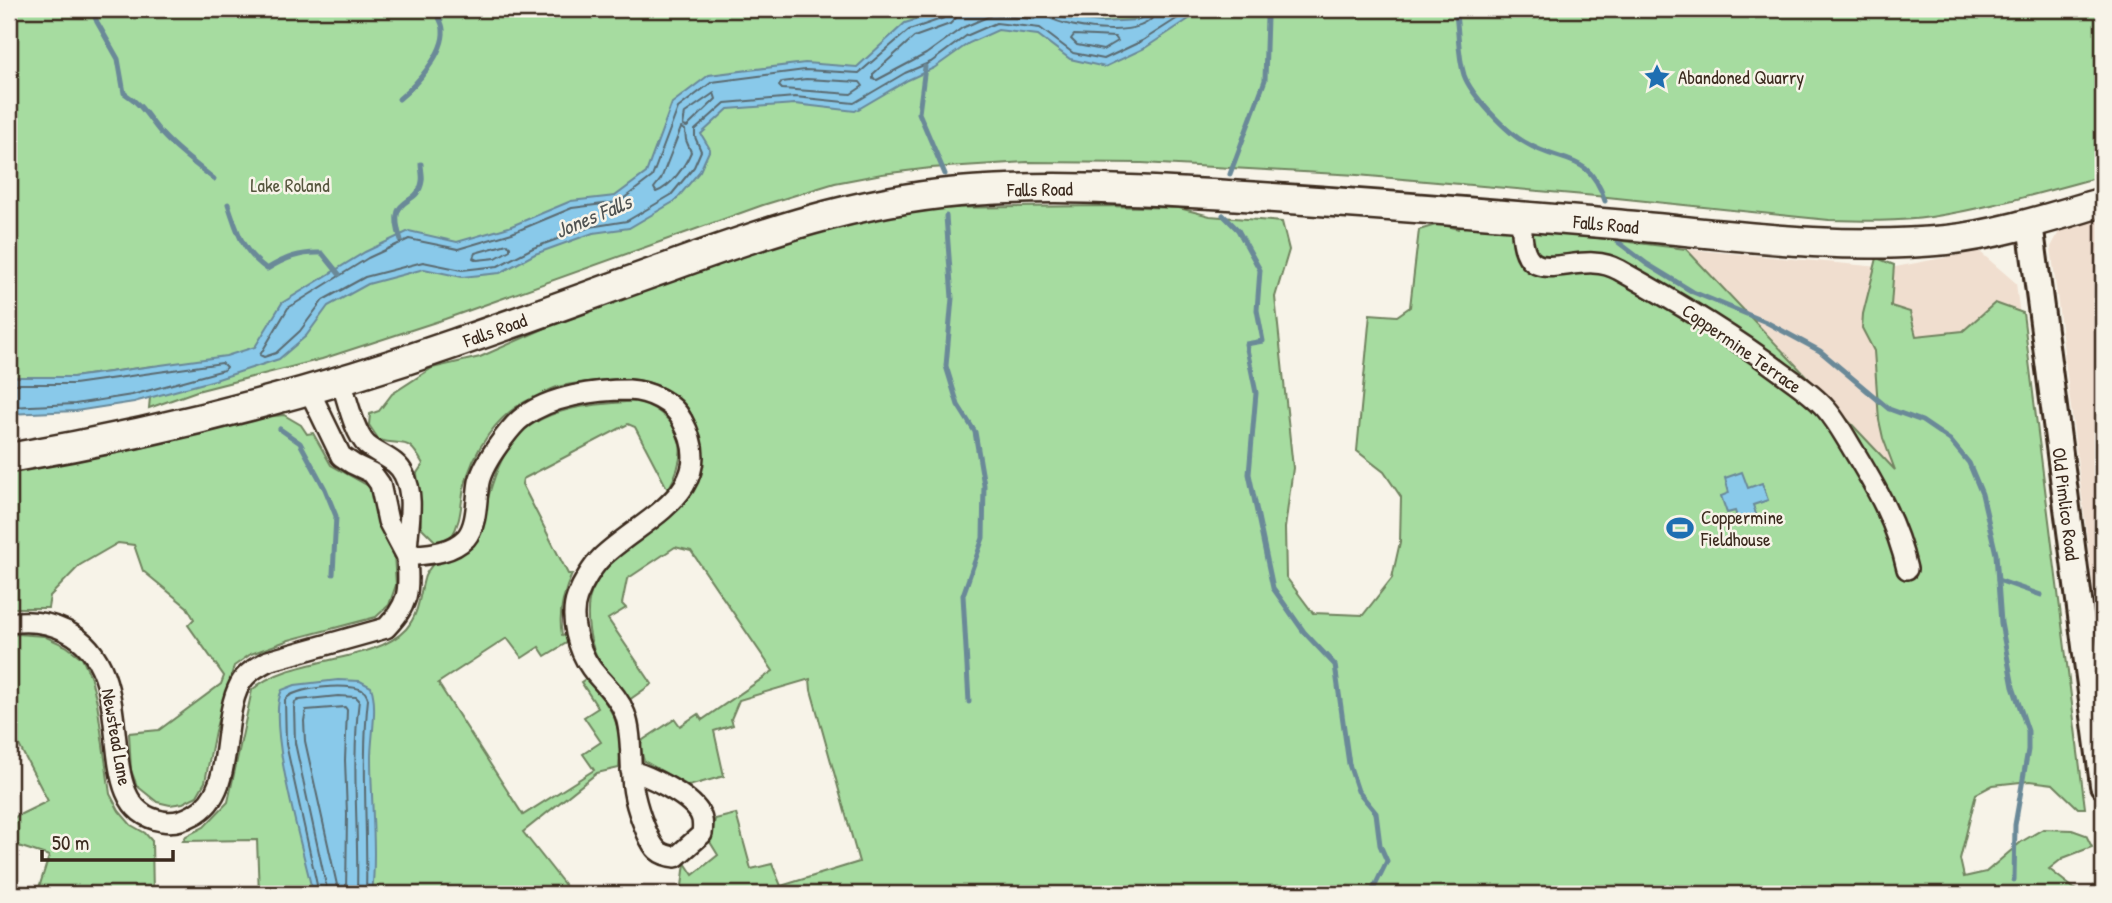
<svg xmlns="http://www.w3.org/2000/svg" width="2112" height="903" viewBox="0 0 2112 903" font-family="'Patrick Hand',sans-serif">
<rect width="100%" height="100%" fill="#f7f3e8"/>
<filter id="ink" filterUnits="userSpaceOnUse"><feTurbulence type="fractalNoise" baseFrequency=".0143" numOctaves="2"/><feDisplacementMap in="SourceGraphic" scale="14" xChannelSelector="R" yChannelSelector="G"/><feConvolveMatrix kernelMatrix="1 2 1 2 8 2 1 2 1" color-interpolation-filters="sRGB"/></filter>
<g filter="url(#ink)">
<!-- built -->
<g fill="#f0decf">
<polygon points="2103,215 2103,593 2094,594 2051,247 2061,228"/>
<polygon points="1686,249 1890,268 1979,251 2016,283 2037,460 1903,478"/>
</g>
<!-- green -->
<g fill="#a6dca0" stroke="#70835f" stroke-width="2">
<path d="M 9,9 L 2103,9 L 2103,176 C 2047,191 1989,208 1931,217 C 1898,222 1862,221 1829,220 L 1607,197 L 1357,175 L 1142,163 L 1027,162 L 931,168 L 882,174 L 835,183 L 763,205 L 445,319 L 322,359 L 197,391 L 149,408 L 153,366 L 73,377 L 9,377 Z"/>
<path d="M 1104,206 L 1179,208 L 1210,216 L 1282,222 L 1289,250 L 1275,297 L 1293,468 L 1285,528 L 1286,577 L 1313,613 L 1363,615 L 1392,578 L 1400,542 L 1401,497 L 1384,472 L 1357,451 L 1370,314 L 1397,316 L 1410,307 L 1419,230 L 1439,224 L 1459,229 L 1461,221 L 1686,249 L 1895,470 L 1883,438 L 1879,420 L 1874,351 L 1862,328 L 1863,314 L 1877,258 L 1894,265 L 1891,306 L 1910,312 L 1916,336 L 1963,331 L 1995,303 L 2023,313 L 2085,808 L 2078,808 L 2053,784 L 2030,781 L 1993,785 L 1976,794 L 1960,859 L 1964,877 L 1986,872 L 2021,842 L 2043,829 L 2072,830 L 2086,835 L 2092,847 L 2063,858 L 2049,869 L 2081,894 L 2042,894 L 2028,890 L 2019,894 L 681,894 L 685,863 L 693,875 L 718,855 L 710,842 L 715,819 L 736,814 L 751,869 L 772,864 L 781,886 L 859,862 L 811,690 L 810,679 L 739,700 L 731,719 L 733,725 L 714,731 L 724,776 L 689,786 L 644,761 L 640,746 L 643,740 L 675,719 L 680,726 L 698,714 L 702,720 L 773,671 L 691,551 L 675,547 L 627,579 L 622,604 L 626,608 L 608,619 L 652,684 L 629,700 C 621,684 610,675 600,662 C 589,645 586,619 589,600 C 592,586 600,575 610,564 C 658,515 725,505 694,420 C 684,394 657,382 631,379 C 617,378 570,383 557,387 C 549,390 541,394 533,398 C 497,413 473,451 464,488 C 460,508 462,519 451,538 L 435,541 L 421,527 L 417,473 L 423,464 C 407,435 405,447 379,440 L 369,425 L 370,414 L 379,411 L 392,394 L 432,368 L 480,357 L 550,326 L 781,238 L 927,208 Z"/>
<path d="M 639,401 C 683,419 691,450 668,490 L 635,427 L 628,424 L 523,479 L 522,484 L 568,574 L 572,574 C 563,594 558,614 562,635 L 569,637 L 568,642 L 545,656 L 539,647 L 522,658 L 507,638 L 438,683 L 523,815 L 594,770 L 583,754 L 601,742 L 584,717 L 598,708 L 581,682 L 587,678 C 614,713 623,722 619,768 L 597,773 L 523,832 L 572,894 L 259,894 L 257,840 L 183,841 L 186,836 L 204,827 L 228,802 L 252,690 C 289,656 374,664 406,629 C 419,614 419,597 424,579 C 425,573 431,567 435,561 C 452,560 471,551 479,535 C 483,528 483,516 485,509 C 492,482 501,451 522,432 C 553,405 600,404 639,401 Z"/>
<polygon points="284,415 301,425 307,434 313,433 331,465 372,488 378,523 394,554 396,585 389,605 376,617 289,640 251,654 234,666 215,731 205,782 197,796 183,803 170,805 157,802 137,786 131,770 129,733 159,730 221,684 224,676 188,625 194,619 187,607 143,571 134,545 118,543 80,565 50,596 48,608 11,608 9,597 9,468 255,418"/>
<polygon points="17,634 44,636 66,646 82,658 90,675 97,702 110,794 119,811 131,825 145,833 152,841 153,894 37,894 49,856 9,843 9,820 48,801 9,726 9,637"/>
</g>
<!-- water -->
<g fill="#89c9ea" stroke="#6a8998" stroke-width="2">
<polygon points="951,9 1047,9 1065,18 1102,22 1138,20 1152,9 1204,9 1145,48 1105,67 1070,59 1038,35 998,30 969,43 934,68 908,80 855,111 795,104 728,109 701,134 710,149 700,171 675,201 629,228 593,233 535,254 500,273 462,277 424,269 368,284 328,306 306,336 279,359 215,380 134,402 76,411 9,414 9,377 73,377 226,356 255,347 282,303 365,252 409,231 457,242 509,227 571,201 615,196 646,173 672,103 709,75 805,63 857,67 905,23"/>
<polygon points="1742,472 1748,488 1762,483 1768,500 1753,505 1757,517 1739,523 1735,511 1727,513 1721,496 1729,493 1725,478"/>
<path d="M 338,680 L 360,681 L 371,687 C 378,707 371,736 371,758 C 371,803 377,849 372,894 L 313,894 C 304,853 265,723 282,690 L 295,685 Z"/>
</g>
<g fill="none" stroke-linecap="round" stroke-linejoin="round">
<!-- shore -->
<g stroke="#5a6a70" stroke-width="2">
<polyline points="948,9 948,14 944,18 909,30 859,73 805,70 712,82 678,108 652,177 619,202 572,208 512,233 458,249 409,239 368,258 288,308 260,355 264,357 276,353 300,331 323,300 365,277 423,262 462,270 498,266 533,248 590,227 627,221 671,195 694,167 701,151 695,137 695,130 725,103 795,97 854,103 905,73 931,62 966,36 996,23 1040,28 1073,53 1104,59 1142,41 1192,9"/>
<polyline points="957,9 956,18 950,24 914,37 873,74 873,79 877,80 926,54 962,28 992,15 1034,19 1037,16 1037,9"/>
<path d="M 1046,9 L 1048,17 C 1068,29 1152,42 1156,9"/>
<polygon points="1074,35 1115,37 1118,41 1103,50 1077,45 1071,39"/>
<polygon points="806,79 860,82 863,86 851,94 782,89 779,86 782,82"/>
<polygon points="714,93 716,99 687,127 683,126 685,113"/>
<path d="M 681,128 L 685,130 L 686,140 L 691,152 C 685,166 671,187 656,192 L 654,188 L 661,179 Z"/>
<polygon points="507,244 510,246 510,250 496,258 477,260 473,258 475,253"/>
<polyline points="9,384 74,384 222,363 226,367 224,370 213,373 132,395 75,404 9,407"/>
<path d="M 319,894 L 286,744 L 285,700 C 293,687 349,683 362,690 C 367,693 366,694 368,699 C 361,764 368,829 366,894"/>
<path d="M 328,894 L 295,743 L 294,707 L 295,702 L 299,700 L 338,696 L 356,697 L 359,700 C 351,765 359,830 357,894"/>
<polyline points="339,894 305,741 304,721 306,710 345,707 347,710 345,760 347,814 346,894"/>
</g>
<!-- stream -->
<g stroke="#6a8998" stroke-width="5">
<path d="M 92,9 L 97,22 L 118,59 L 124,93 C 143,105 148,118 162,134 C 177,151 196,164 214,179"/>
<path d="M 1457,9 L 1456,15 C 1459,35 1458,56 1464,75 C 1471,95 1507,133 1526,143 C 1562,165 1589,151 1605,201"/>
<polyline points="925,67 919,113 945,174"/>
<path d="M 399,99 C 415,86 445,53 443,30 C 443,23 437,15 435,9"/>
<polyline points="1230,174 1265,80 1267,17 1270,9"/>
<path d="M 228,204 C 238,233 241,250 267,269 C 285,258 300,252 322,253 L 339,274"/>
<polyline points="1223,215 1238,230 1260,270 1257,310 1263,341 1246,344 1256,393 1249,474 1273,588 1304,632 1335,665 1349,764 1358,791 1376,813 1380,845 1387,861 1371,894"/>
<polyline points="946,216 952,298 946,366 958,405 975,432 984,485 983,538 963,595 969,702"/>
<path d="M 401,240 C 385,193 418,209 422,181 C 423,176 421,169 421,164"/>
<polyline points="1618,242 1647,264 1693,292 1766,322 1820,351 1889,409 1922,421 1950,440 1969,463 1982,494 1996,554 2001,623 2013,687 2028,731 2028,750 2015,825 2014,880"/>
<polyline points="280,429 300,443 325,489 336,516 333,574"/>
<polyline points="1998,580 2041,595"/>
</g>
<defs>
<g id="minor">
<path d="M 1522,217 C 1518,304 1575,244 1619,270 C 1675,301 1729,333 1781,372 C 1796,383 1813,394 1826,409 C 1836,420 1844,435 1852,448 C 1876,487 1897,524 1907,569"/>
<polyline points="309,390 341,456 353,464 372,473 380,484 388,521 406,555"/>
<path d="M 407,556 C 428,554 450,554 466,538 C 478,524 476,498 479,482 C 482,469 491,455 499,444 C 506,435 513,424 523,417 C 551,396 595,390 629,390 C 649,391 673,402 682,420 C 722,491 643,518 602,557 C 592,567 582,584 577,597 C 569,618 578,650 591,668 C 602,683 618,695 625,714 C 632,733 630,757 632,777 C 633,797 639,814 647,833 C 654,849 658,855 676,857 L 702,834 C 703,827 703,818 699,812 C 688,795 650,776 631,771"/>
<path d="M 9,623 C 28,620 48,622 66,631 C 147,670 85,809 162,821 C 172,823 184,820 193,815 C 237,793 219,723 240,684 C 246,673 257,667 268,661 L 386,628 C 395,618 402,610 406,597 C 410,582 407,569 407,554 C 407,529 416,498 404,475 C 397,459 380,456 367,445 C 354,433 347,398 341,381"/>
</g>
<polyline id="tertiary" points="2030,223 2103,785"/>
<path id="secondary" d="M 9,458 C 161,432 311,394 456,343 C 527,319 598,292 669,267 C 765,232 856,201 959,192 C 1049,184 1139,190 1228,195 C 1357,203 1485,213 1614,224 C 1724,234 1836,251 1947,240 C 2000,234 2052,217 2103,202"/>
</defs>
<!-- minor casing -->
<use href="#minor" stroke="#3b2a1e" stroke-width="24"/>
<!-- tertiary casing -->
<use href="#tertiary" stroke="#3b2a1e" stroke-width="30"/>
<!-- secondary casing -->
<use href="#secondary" stroke="#3b2a1e" stroke-width="33"/>
<!-- minor -->
<use href="#minor" stroke="#f7f3e8" stroke-width="19"/>
<!-- tertiary -->
<use href="#tertiary" stroke="#f7f3e8" stroke-width="24"/>
<!-- secondary -->
<use href="#secondary" stroke="#f7f3e8" stroke-width="28"/>
</g>
</g>
<!-- icons -->
<defs>
<symbol id="sight-bare" viewBox="-9 -9 18 18"><path d="M0-6L1.8-2.2L6-1.7L2.9 1.2L3.7 5.4L0 3.3L-3.7 5.4L-2.9 1.2L-6-1.7L-1.8-2.2Z" fill="#1f6fb2" stroke="#f7f3e8" stroke-width="2.5" paint-order="stroke"/></symbol>
<symbol id="stadium-bare" viewBox="-9 -9 18 18"><path d="M0-5a6.5 5 0 1 0 0 10a6.5 5 0 1 0 0-10ZM-3.5-1.8h7v3.6h-7Z" fill="#1f6fb2" stroke="#f7f3e8" stroke-width="2.5" paint-order="stroke"/></symbol>
</defs>
<g fill-rule="evenodd">
<use href="#sight-bare" x="1638" y="58" width="38" height="38"/>
<use href="#stadium-bare" x="1661" y="509" width="38" height="38"/>
</g>
<g text-anchor="middle" dominant-baseline="central" stroke-width="5" stroke-linejoin="round" paint-order="stroke">
<!-- poi labels -->
<g font-size="19" fill="#3b2a1e" stroke="#f7f3e8" text-anchor="start">
<text x="1678" y="77">Abandoned Quarry</text>
<text x="1701" y="517">Coppermine<tspan x="1701" dy="22">Fieldhouse</tspan></text>
</g>
<!-- park labels -->
<g font-size="19" fill="#56563e" stroke="#f7f3e8">
<text x="290" y="185">Lake Roland</text>
</g>
<!-- street labels -->
<g font-size="19" fill="#3b2a1e" stroke="#f7f3e8">
<text transform="translate(1040 189) rotate(-1)">Falls Road</text>
<text transform="translate(1606 224) rotate(5)">Falls Road</text>
<text transform="translate(495 330) rotate(-20)">Falls Road</text>
<text transform="translate(1742 348) rotate(35)">Coppermine Terrace</text>
<text transform="translate(2066 504) rotate(83)">Old Pimlico Road</text>
<text transform="translate(117 737) rotate(80)">Newstead Lane</text>
</g>
<!-- water labels -->
<g font-size="21" font-style="italic" fill="#4e5251" stroke="#f7f3e8">
<text transform="translate(593 216) rotate(-23)">Jones Falls</text>
</g>
</g>
<!-- margin -->
<rect width="2112" height="903" fill="none" stroke="#f7f3e8" stroke-width="35"/>
<rect x="18" y="18" width="2077" height="868" fill="none" stroke="#3b2a1e" stroke-width="2.5" filter="url(#ink)"/>
<!-- scale -->
<path d="M42 850v10h131v-10" fill="none" stroke="#3b2a1e" stroke-width="3.5"/>
<text x="52" y="850" font-size="21" fill="#3b2a1e" stroke="#f7f3e8" stroke-width="5" paint-order="stroke">50 m</text>
</svg>
